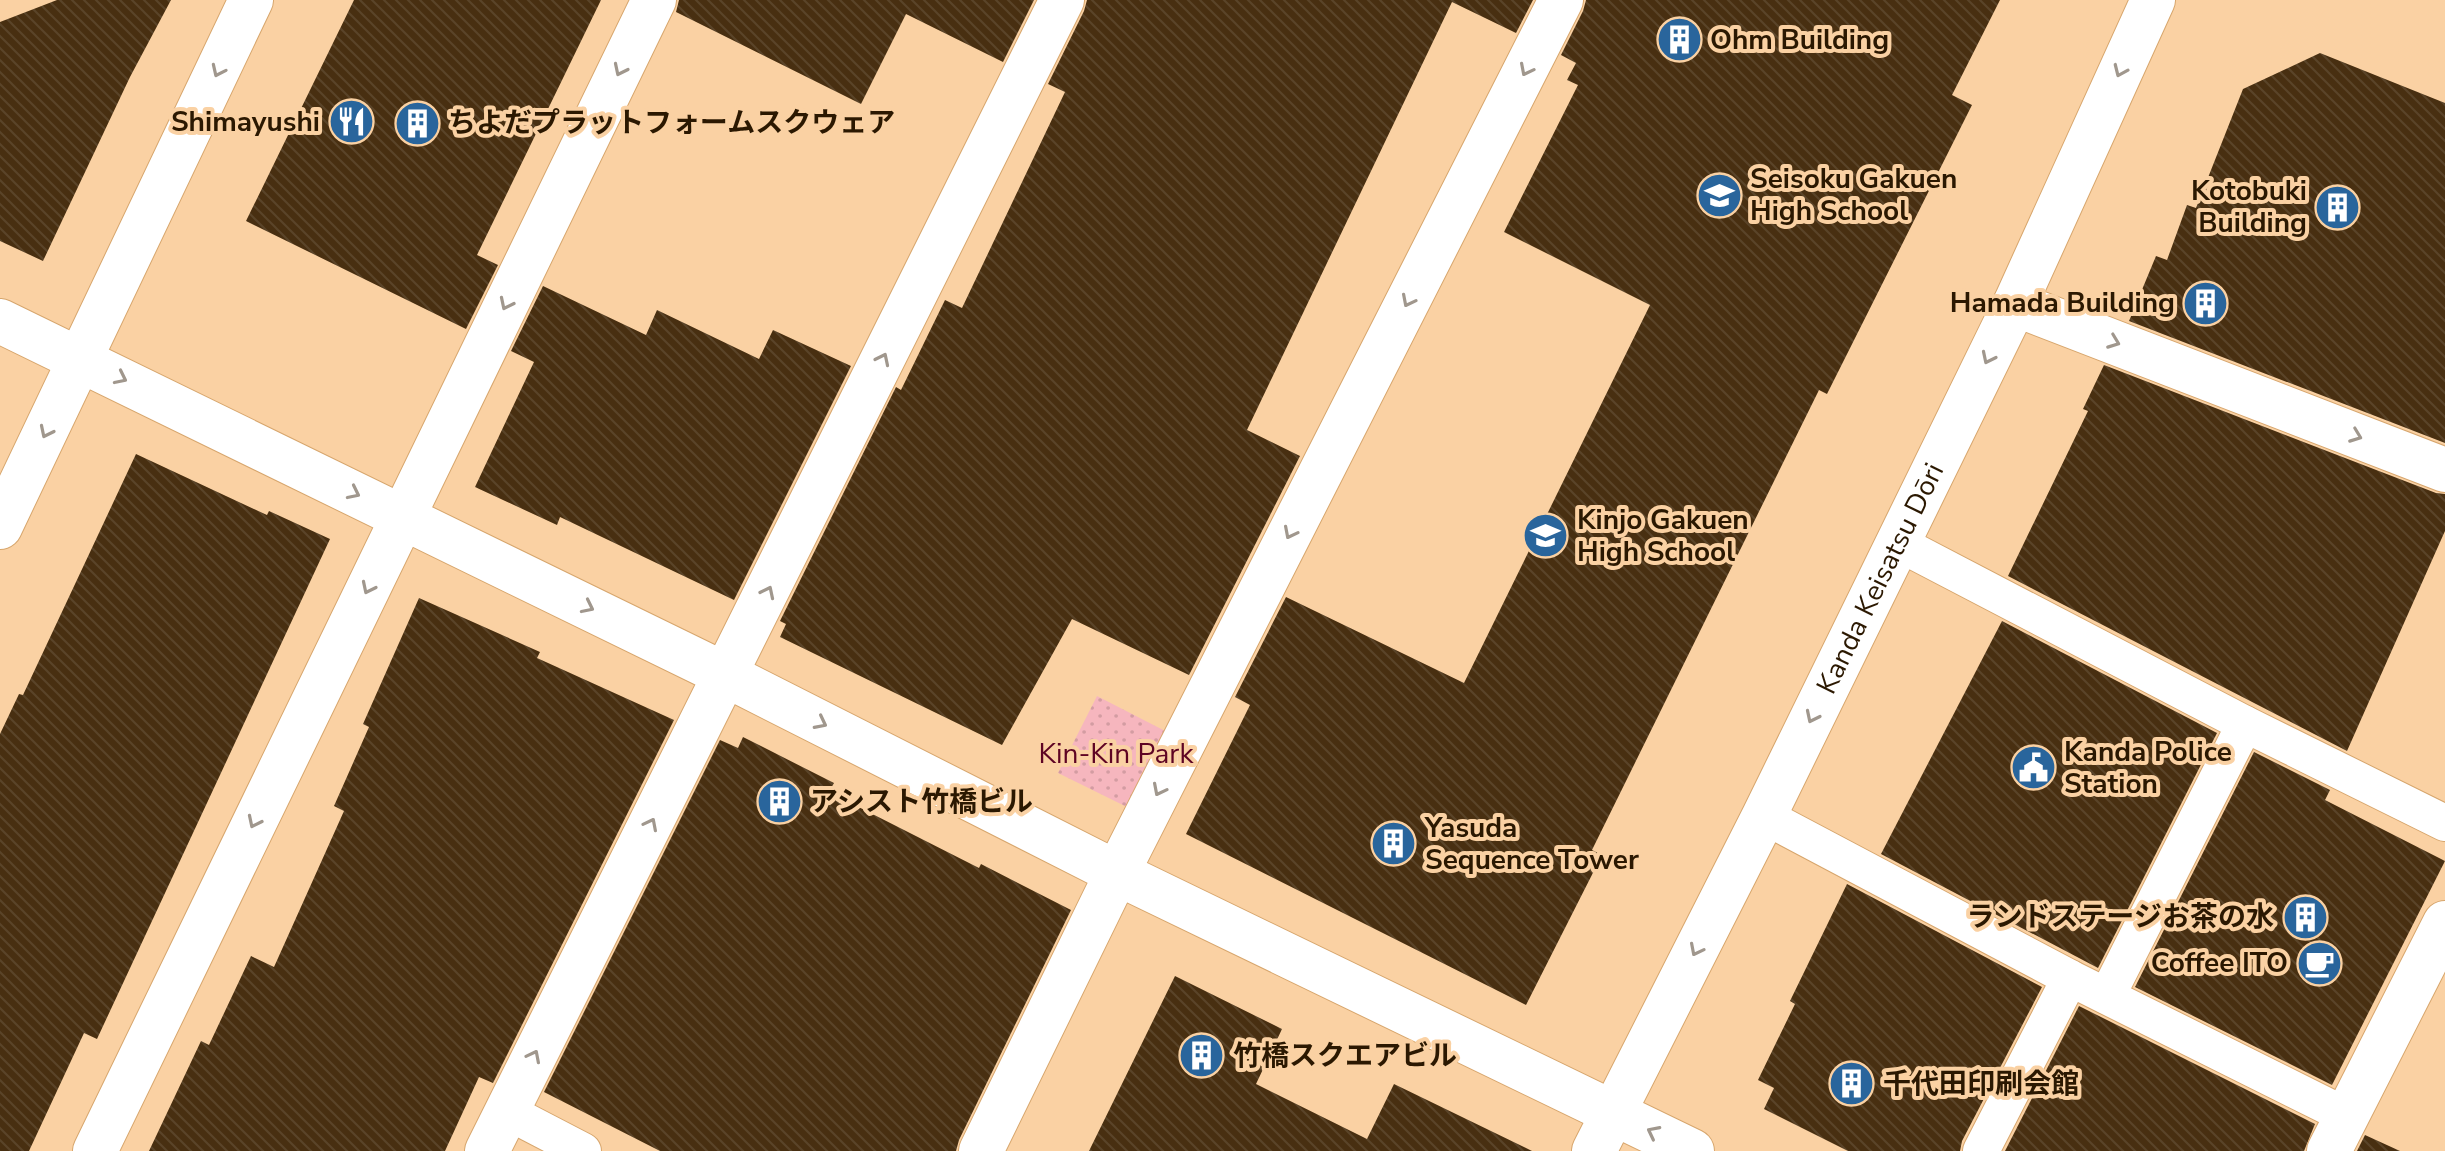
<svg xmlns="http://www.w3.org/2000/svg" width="2445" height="1151" viewBox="0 0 2445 1151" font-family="'Nunito Sans','Noto Sans JP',sans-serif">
<defs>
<pattern id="green-dots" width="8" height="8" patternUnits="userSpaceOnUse" patternTransform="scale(2)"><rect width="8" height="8" fill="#f6b6be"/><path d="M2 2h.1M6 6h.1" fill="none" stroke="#d39ca2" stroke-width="1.8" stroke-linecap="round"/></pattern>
<pattern id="building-back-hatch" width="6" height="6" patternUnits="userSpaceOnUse" patternTransform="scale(2)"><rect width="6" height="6" fill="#482f11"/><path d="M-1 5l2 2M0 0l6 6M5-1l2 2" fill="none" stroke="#5a4429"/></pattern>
</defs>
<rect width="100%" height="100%" fill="#fad1a3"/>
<!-- green -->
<polygon fill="url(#green-dots)" points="1097,696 1173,735 1135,811 1058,773"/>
<!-- building -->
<g fill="url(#building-back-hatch)">
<polygon points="57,0 171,0 130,77 43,261 0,241 0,22"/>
<polygon points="354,0 601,0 477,255 498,265 466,329 246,221"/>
<polygon points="679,0 1034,0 1003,62 906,14 861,104 676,12"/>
<polygon points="1087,0 1533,0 1516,33 1452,2 1247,430 1300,456 1189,675 1072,619 1002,745 780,637 786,624 780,621 896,387 901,390 945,300 962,308 1065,92 1048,84 1084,11"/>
<polygon points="1586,0 2000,0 1952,95 1972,105 1827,394 1819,390 1592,850 1602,855 1526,1005 1186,834 1250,705 1235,697 1286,597 1464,683 1650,305 1504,232 1578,85 1567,80 1576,63 1561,55 1583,11"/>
<polygon points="2320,53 2445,103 2445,443 2129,321 2156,256 2167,260 2187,205 2196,208 2243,89"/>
<polygon points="543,286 646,335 657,310 759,359 773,330 851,366 734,600 560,517 557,525 475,487 534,362 511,351"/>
<polygon points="2104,365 2436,493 2445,494 2445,531 2347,751 2008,576 2088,411 2083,409"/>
<polygon points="136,454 267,515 269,511 330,539 97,1039 84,1033 29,1151 0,1151 0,734 19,694 23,695"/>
<polygon points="419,598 540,652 537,658 674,720 493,1083 479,1077 445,1151 149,1151 201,1041 209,1045 251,956 274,967 344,811 334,806 369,727 363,724"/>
<polygon points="2002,621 2217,733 2098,968 1881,854"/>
<polygon points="743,737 834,783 829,792 979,868 981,864 1071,910 959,1140 956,1151 660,1151 544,1092 720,740 738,748"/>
<polygon points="2254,752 2330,790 2325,800 2445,861 2332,1085 2135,987"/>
<polygon points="1847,884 2042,987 1962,1141 1960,1151 1848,1151 1764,1109 1774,1088 1758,1080 1795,1004 1790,1001"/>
<polygon points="1175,976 1282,1029 1256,1084 1367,1139 1394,1084 1532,1151 1089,1151"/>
<polygon points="2079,1006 2315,1124 2304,1151 2005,1151"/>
<polygon points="2365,1135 2400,1151 2357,1151"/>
</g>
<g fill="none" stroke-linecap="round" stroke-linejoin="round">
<defs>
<g id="lane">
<polyline points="1898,543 2245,724 2445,823"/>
<polyline points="1764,816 2070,978 2347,1116"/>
<polyline points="2107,996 2245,724"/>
<polyline points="506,1111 583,1151"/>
<polyline points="1981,1151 2070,978"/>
</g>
<g id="street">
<polyline points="2015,304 2445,470"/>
<polyline points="0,321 726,675 1117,873 1692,1151"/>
<polyline points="0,527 251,0"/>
<polyline points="95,1151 654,0"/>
<polyline points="487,1151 1062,0"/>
<polyline points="981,1151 1117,873 1561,0"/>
<polyline points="2329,1151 2445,923"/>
</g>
<g id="secondary">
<path id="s1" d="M 1594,1151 L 1764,816 L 2015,304 L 2153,0"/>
</g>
</defs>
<!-- lane casing -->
<use href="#lane" stroke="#d7a66d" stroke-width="38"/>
<!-- street casing -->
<use href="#street" stroke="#d7a66d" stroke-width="46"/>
<!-- secondary casing -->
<use href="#secondary" stroke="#d7a66d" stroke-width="46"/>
<!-- lane -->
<use href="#lane" stroke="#fff" stroke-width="36"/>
<!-- street -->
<use href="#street" stroke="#fff" stroke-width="44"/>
<!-- secondary -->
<use href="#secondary" stroke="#fff" stroke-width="44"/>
</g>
<!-- one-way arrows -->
<defs><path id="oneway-chevron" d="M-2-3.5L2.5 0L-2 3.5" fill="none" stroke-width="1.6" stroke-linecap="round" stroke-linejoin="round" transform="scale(2)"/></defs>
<g stroke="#a0978d">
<use href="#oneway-chevron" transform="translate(620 70) rotate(116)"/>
<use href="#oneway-chevron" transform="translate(1526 70) rotate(117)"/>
<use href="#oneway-chevron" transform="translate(218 71) rotate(115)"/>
<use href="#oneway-chevron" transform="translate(2120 71) rotate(114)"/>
<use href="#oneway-chevron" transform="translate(1408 301) rotate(117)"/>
<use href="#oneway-chevron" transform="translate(506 304) rotate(116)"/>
<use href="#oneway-chevron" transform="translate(2114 342) rotate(21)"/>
<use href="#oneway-chevron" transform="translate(1988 358) rotate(116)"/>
<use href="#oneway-chevron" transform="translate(883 359) rotate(-64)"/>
<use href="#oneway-chevron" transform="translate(121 378) rotate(26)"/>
<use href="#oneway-chevron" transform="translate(46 432) rotate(116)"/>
<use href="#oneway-chevron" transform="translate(2356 436) rotate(21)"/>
<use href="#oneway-chevron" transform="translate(354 493) rotate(26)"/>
<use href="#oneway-chevron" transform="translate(1290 533) rotate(117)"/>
<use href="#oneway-chevron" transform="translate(368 588) rotate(116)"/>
<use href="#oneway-chevron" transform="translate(768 592) rotate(-64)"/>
<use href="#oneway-chevron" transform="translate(588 607) rotate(26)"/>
<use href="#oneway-chevron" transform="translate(1812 717) rotate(116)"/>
<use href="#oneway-chevron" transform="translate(821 723) rotate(27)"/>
<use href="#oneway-chevron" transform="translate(1159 790) rotate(117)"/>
<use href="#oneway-chevron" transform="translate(254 822) rotate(116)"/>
<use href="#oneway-chevron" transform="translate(651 824) rotate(-63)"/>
<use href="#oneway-chevron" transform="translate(1696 950) rotate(117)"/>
<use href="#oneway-chevron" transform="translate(534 1056) rotate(-63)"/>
<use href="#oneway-chevron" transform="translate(1653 1132) rotate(-153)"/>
</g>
<!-- icons -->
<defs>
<symbol id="building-disc" viewBox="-11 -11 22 22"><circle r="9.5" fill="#29659c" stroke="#fad1a3"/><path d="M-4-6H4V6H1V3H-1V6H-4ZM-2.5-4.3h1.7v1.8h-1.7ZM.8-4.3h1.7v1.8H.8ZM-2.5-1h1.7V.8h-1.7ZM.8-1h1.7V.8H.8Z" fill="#fff"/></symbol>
<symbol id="restaurant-disc" viewBox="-11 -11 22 22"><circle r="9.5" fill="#29659c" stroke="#fad1a3"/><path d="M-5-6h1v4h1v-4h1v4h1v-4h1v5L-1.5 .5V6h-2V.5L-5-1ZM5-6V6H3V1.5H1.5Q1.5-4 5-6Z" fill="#fff"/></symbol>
<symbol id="school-disc" viewBox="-11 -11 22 22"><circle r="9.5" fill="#29659c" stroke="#fad1a3"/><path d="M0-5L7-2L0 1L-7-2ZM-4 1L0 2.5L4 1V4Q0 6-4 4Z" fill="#fff"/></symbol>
<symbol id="civic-disc" viewBox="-11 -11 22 22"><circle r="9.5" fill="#29659c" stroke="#fad1a3"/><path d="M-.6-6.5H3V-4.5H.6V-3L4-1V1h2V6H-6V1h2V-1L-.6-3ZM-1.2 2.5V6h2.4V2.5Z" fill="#fff"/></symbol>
<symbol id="cafe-disc" viewBox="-11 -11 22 22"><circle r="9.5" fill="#29659c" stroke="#fad1a3"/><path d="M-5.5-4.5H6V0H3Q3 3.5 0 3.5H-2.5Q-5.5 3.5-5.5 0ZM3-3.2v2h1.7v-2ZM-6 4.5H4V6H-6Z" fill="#fff"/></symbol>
</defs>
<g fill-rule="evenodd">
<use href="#building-disc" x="1654" y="14" width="51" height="51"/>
<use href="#restaurant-disc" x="326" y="96" width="51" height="51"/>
<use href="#building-disc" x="392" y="98" width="51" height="51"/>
<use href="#school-disc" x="1694" y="170" width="51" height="51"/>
<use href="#building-disc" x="2312" y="182" width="51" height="51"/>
<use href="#building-disc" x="2180" y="278" width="51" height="51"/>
<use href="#school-disc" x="1520" y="510" width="51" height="51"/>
<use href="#civic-disc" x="2008" y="742" width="51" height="51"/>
<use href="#building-disc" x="754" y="776" width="51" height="51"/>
<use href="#building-disc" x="1368" y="818" width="51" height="51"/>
<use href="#building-disc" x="2280" y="892" width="51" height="51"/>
<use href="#cafe-disc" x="2294" y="938" width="51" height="51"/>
<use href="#building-disc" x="1176" y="1030" width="51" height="51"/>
<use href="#building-disc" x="1826" y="1058" width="51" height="51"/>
</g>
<g text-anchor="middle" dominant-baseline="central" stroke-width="8" stroke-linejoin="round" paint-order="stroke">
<!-- poi labels -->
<g font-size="28" font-weight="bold" fill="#2b1801" stroke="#fad1a3" text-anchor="start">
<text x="1710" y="40">Ohm Building</text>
<text x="320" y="122" text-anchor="end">Shimayushi</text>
<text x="448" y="123">ちよだプラットフォームスクウェア</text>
<text x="1750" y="179">Seisoku Gakuen<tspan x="1750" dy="32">High School</tspan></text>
<text x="2307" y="191" text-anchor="end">Kotobuki<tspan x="2307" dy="32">Building</tspan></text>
<text x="2175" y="303" text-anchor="end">Hamada Building</text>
<text x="1577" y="520">Kinjo Gakuen<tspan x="1577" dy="32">High School</tspan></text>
<text x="2064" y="752">Kanda Police<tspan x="2064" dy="32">Station</tspan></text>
<text x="810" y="802">アシスト竹橋ビル</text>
<text x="1425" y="828">Yasuda<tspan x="1425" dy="32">Sequence Tower</tspan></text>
<text x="2274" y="917" text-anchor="end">ランドステージお茶の水</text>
<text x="2288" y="963" text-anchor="end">Coffee ITO</text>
<text x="1233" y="1056">竹橋スクエアビル</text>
<text x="1883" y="1084">千代田印刷会館</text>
</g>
<!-- street labels -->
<g font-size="28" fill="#2b1801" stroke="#fad1a3">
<text stroke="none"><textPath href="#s1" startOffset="640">Kanda Keisatsu Dōri</textPath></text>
</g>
<!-- park labels -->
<g font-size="28" fill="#5e0423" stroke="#fad1a3">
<text x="1116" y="754">Kin-Kin Park</text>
</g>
</g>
</svg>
